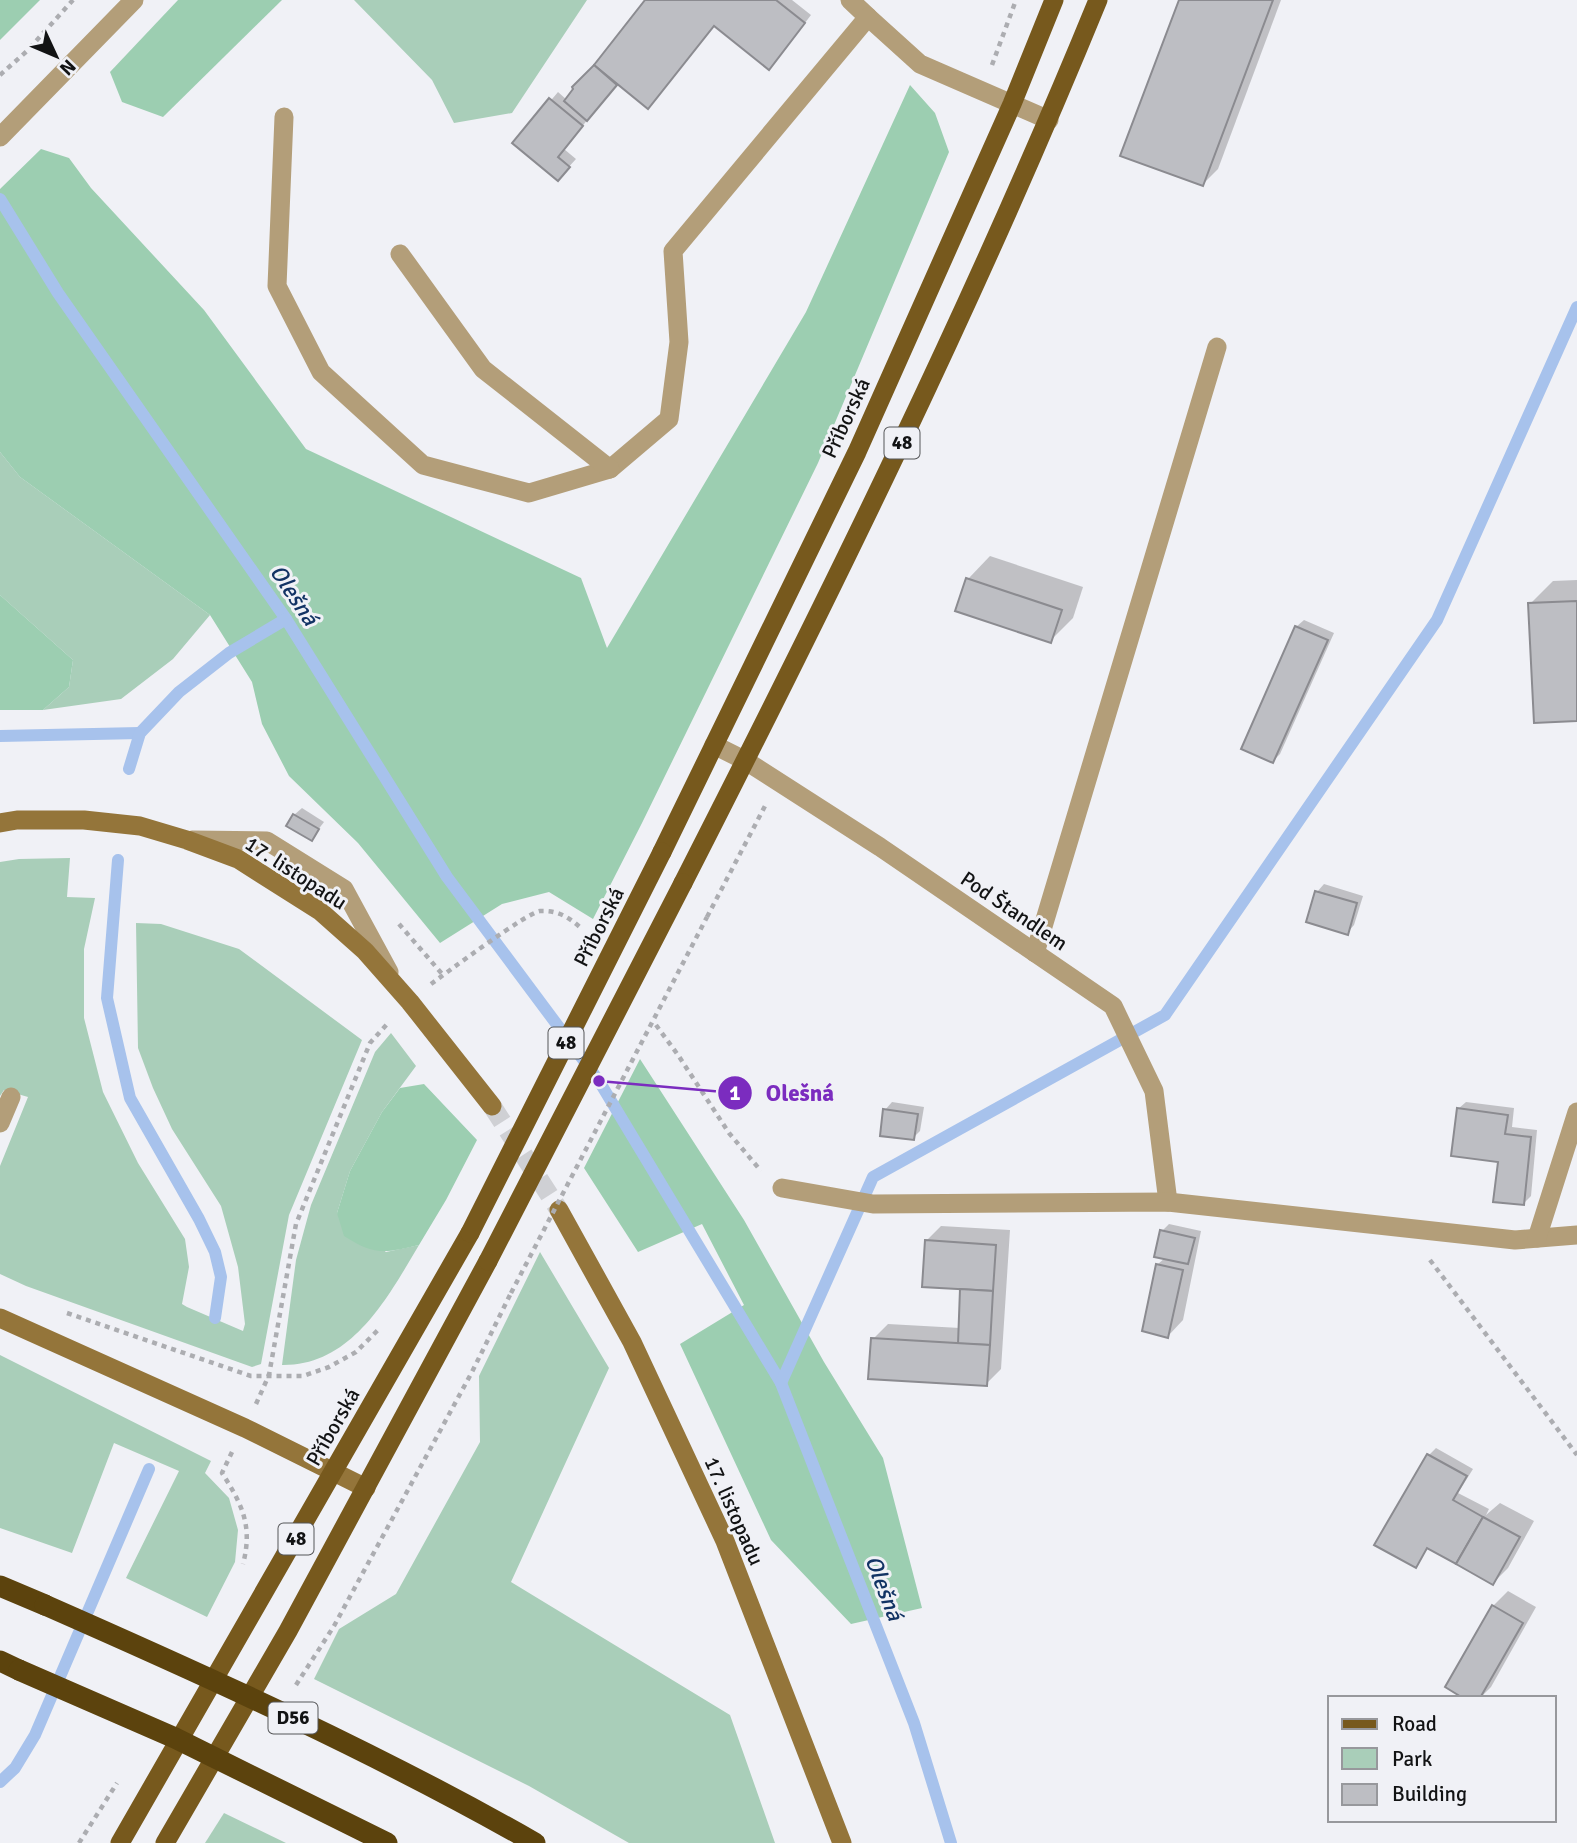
<svg xmlns="http://www.w3.org/2000/svg" width="1577" height="1843" viewBox="0 0 1577 1843" font-family="Signika,sans-serif">
<rect width="100%" height="100%" fill="#f0f1f6"/>
<!-- green -->
<g fill="#a9ceb9">
<polygon points="354,0 587,0 512,113 454,123 432,80"/>
<polygon points="0,452 20,477 210,615 173,659 121,699 43,710 69,687 73,660 0,595"/>
<polygon points="70,858 67,897 95,898 84,949 84,1018 103,1092 138,1163 185,1239 189,1267 182,1304 187,1307 243,1331 245,1324 238,1267 221,1206 172,1129 153,1088 138,1048 136,923 161,924 239,949 362,1040 289,1215 261,1364 252,1367 26,1286 0,1274 0,1166 28,1097 4,1090 0,1096 0,862 19,859"/>
<path d="M 391,1033 L 416,1066 L 382,1112 L 350,1171 L 337,1213 L 386,1252 L 419,1245 C 388,1297 352,1366 282,1365 L 296,1260 L 311,1205 L 375,1052 Z"/>
<polygon points="540,1252 609,1368 511,1582 730,1715 775,1843 629,1843 529,1786 314,1679 339,1629 396,1594 480,1442 479,1376"/>
<polygon points="0,1355 211,1461 205,1473 229,1498 238,1530 235,1562 207,1617 126,1578 179,1471 114,1443 72,1553 0,1528"/>
<polygon points="224,1813 286,1843 205,1843"/>
</g>
<!-- forest -->
<g fill="#9cceb1">
<polygon points="0,0 40,0 0,40"/>
<polygon points="178,0 282,0 163,117 122,102 110,72"/>
<polygon points="910,85 935,113 949,152 818,463 642,823 593,919 549,892 502,904 440,943 358,843 289,776 262,724 252,682 210,615 20,477 0,452 0,189 41,149 69,158 91,188 204,310 306,449 581,578 607,648 806,312"/>
<polygon points="0,595 73,660 69,687 43,710 0,710"/>
<polygon points="640,1059 744,1220 824,1362 883,1458 922,1608 851,1624 771,1540 680,1344 744,1305 702,1224 638,1252 584,1168"/>
<path d="M 424,1084 L 477,1140 L 446,1200 L 419,1245 C 385,1253 375,1256 344,1236 L 337,1213 L 350,1171 L 382,1112 L 400,1088 Z"/>
</g>
<!-- shadow -->
<g fill="#0003">
<polygon points="647,0 792,0 811,15 776,61 715,24 617,83 564,149 576,159 565,171 515,143 558,92 567,100"/>
<polygon points="1181,0 1281,0 1218,169 1203,184"/>
<polygon points="990,556 1083,587 1073,618 1050,641 968,579"/>
<polygon points="1577,580 1577,719 1530,604 1553,581"/>
<polygon points="1304,620 1334,633 1280,754 1273,761 1296,627"/>
<polygon points="302,808 324,822 311,839 294,815"/>
<polygon points="1324,884 1363,896 1354,925 1347,933 1317,892"/>
<polygon points="892,1102 924,1107 920,1131 913,1138 885,1110"/>
<polygon points="1466,1102 1514,1108 1512,1127 1537,1130 1531,1196 1524,1203 1500,1161 1458,1109"/>
<polygon points="1169,1224 1201,1231 1183,1320 1168,1336 1158,1264 1165,1258 1162,1231"/>
<polygon points="941,1226 1010,1230 1001,1369 986,1384 873,1339 888,1324 960,1328 962,1287 926,1241"/>
<polygon points="1436,1448 1473,1469 1458,1493 1489,1509 1486,1515 1500,1503 1534,1521 1508,1568 1493,1583 1429,1547 1415,1566 1376,1544 1429,1455"/>
<polygon points="1508,1591 1536,1607 1491,1687 1480,1698 1467,1698 1493,1606"/>
</g>
<g fill="none" stroke-linecap="round" stroke-linejoin="round">
<!-- stream -->
<g stroke="#a7c2ec" stroke-width="12">
<polyline points="0,199 58,293 286,619 447,877 599,1081 781,1383 914,1723 951,1843"/>
<polyline points="0,736 140,733"/>
<polyline points="129,769 140,733 179,692 229,653 286,619"/>
<polyline points="118,860 107,998 130,1098 199,1219 215,1252 221,1277 215,1318"/>
<polyline points="781,1383 873,1177 1165,1015 1437,620 1577,307"/>
<polyline points="0,1782 15,1768 35,1735 149,1469"/>
</g>
</g>
<!-- building -->
<g fill="#bdbec3" stroke="#8b8b90" stroke-width="2">
<polygon points="645,0 776,0 805,23 769,70 714,26 648,109 594,65"/>
<polygon points="1179,0 1273,0 1203,186 1120,156"/>
<polygon points="594,65 617,85 587,121 564,101 573,89 572,87"/>
<polygon points="549,98 583,126 558,157 570,167 558,181 512,143"/>
<polygon points="966,578 1062,610 1051,643 955,611"/>
<polygon points="1577,601 1577,721 1534,723 1528,603"/>
<polygon points="1295,626 1328,640 1273,763 1241,749"/>
<polygon points="293,814 319,829 312,841 286,826"/>
<polygon points="1315,891 1357,903 1348,935 1306,922"/>
<polygon points="1457,1108 1508,1115 1505,1134 1531,1137 1524,1205 1493,1202 1498,1162 1451,1156"/>
<polygon points="883,1109 918,1114 914,1140 880,1136"/>
<polygon points="1160,1230 1195,1238 1188,1264 1154,1257"/>
<polygon points="925,1240 996,1245 993,1291 922,1287"/>
<polygon points="1156,1264 1183,1270 1168,1338 1142,1331"/>
<polygon points="960,1289 993,1291 990,1345 958,1344"/>
<polygon points="871,1338 990,1345 987,1386 868,1379"/>
<polygon points="1427,1454 1467,1476 1453,1500 1483,1517 1456,1564 1427,1548 1416,1568 1374,1545"/>
<polygon points="1483,1517 1520,1537 1493,1585 1456,1564"/>
<polygon points="1492,1605 1523,1623 1480,1698 1463,1698 1445,1687"/>
</g>
<g fill="none" stroke-linecap="round" stroke-linejoin="round">
<!-- secondary-tunnel -->
<polyline stroke="#cfd0d4" stroke-width="19" stroke-dasharray="19 10" stroke-linecap="butt" points="492,1106 559,1210"/>
<!-- path -->
<g stroke="#acadb1" stroke-width="4.5" stroke-dasharray="5 5" stroke-linecap="butt">
<polyline points="992,65 1016,0"/>
<polyline points="0,75 27,51 73,0"/>
<polyline points="707,917 765,806"/>
<polyline points="399,924 443,975"/>
<path d="M 431,984 C 446,973 528,912 540,911 C 559,910 570,918 583,930"/>
<polyline points="656,1025 678,1055 729,1133 761,1171"/>
<polyline points="1430,1260 1577,1455"/>
<polyline points="67,1313 251,1376 303,1376 329,1367 356,1352 379,1329"/>
<polyline points="256,1404 269,1375 296,1224 370,1043 388,1023"/>
<path d="M 232,1452 L 222,1473 C 242,1504 253,1526 243,1564"/>
<polyline points="296,1685 334,1626 472,1372 511,1293"/>
<polyline points="79,1843 117,1783"/>
</g>
<!-- service -->
<g stroke="#b39e79" stroke-width="19">
<polyline points="850,0 868,17"/>
<polyline points="284,117 277,286 321,372 423,465 529,493 610,469 669,419 679,342 673,251 868,17 920,64 1049,120"/>
<polyline points="400,254 483,369 610,469"/>
<polyline points="192,840 267,841 344,889 389,972"/>
<polyline points="1035,953 1217,347"/>
<polyline points="0,1123 11,1097"/>
</g>
<!-- minor -->
<g stroke="#b39e79" stroke-width="19">
<polyline points="0,137 134,0"/>
<polyline points="714,745 746,761 880,847 1113,1006 1154,1091 1168,1202"/>
<polyline points="782,1188 873,1204 1168,1202 1515,1240 1577,1235"/>
<polyline points="1537,1238 1577,1112"/>
</g>
<!-- secondary -->
<g stroke="#94753a" stroke-width="19">
<polyline points="0,823 17,820 84,820 140,826 187,840 238,859 320,911 365,951 410,1002 492,1106"/>
<polyline points="559,1210 632,1342 725,1541 842,1843"/>
<polyline points="0,1318 245,1428 366,1488"/>
</g>
<!-- primary -->
<g stroke="#77591d" stroke-width="19">
<polyline points="662,852 857,452 1012,104 1054,0"/>
<path d="M 683,883 C 831,593 975,301 1098,0"/>
<polyline points="120,1843 470,1233"/>
<polyline points="165,1843 288,1631 488,1261"/>
</g>
<!-- motorway -->
<g stroke="#5c430d" stroke-width="21">
<polyline points="0,1586 45,1605"/>
<polyline points="0,1661 19,1670"/>
</g>
<!-- path-bridge -->
<polyline stroke="#acadb1" stroke-width="4.5" stroke-dasharray="5 5" stroke-linecap="butt" points="511,1293 707,917"/>
<!-- primary-bridge -->
<g stroke="#77591d" stroke-width="19">
<polyline points="470,1233 662,852"/>
<polyline points="488,1261 683,883"/>
</g>
<!-- motorway-bridge -->
<g stroke="#5c430d" stroke-width="21">
<path d="M 45,1605 C 211,1678 377,1753 535,1843"/>
<polyline points="19,1670 175,1738 387,1843"/>
</g>
</g>
<g text-anchor="middle" dominant-baseline="central" stroke-width="6" stroke-linejoin="round" paint-order="stroke">
<!-- shield labels -->
<g fill="#f0f1f6" stroke="#555658" stroke-width="2">
<rect x="884.5" y="427.5" width="35" height="31" rx="5"/>
<rect x="548.5" y="1027.5" width="35" height="31" rx="5"/>
<rect x="278.5" y="1523.5" width="35" height="31" rx="5"/>
<rect x="268.5" y="1702.5" width="49" height="31" rx="5"/>
</g>
<g font-size="19" font-weight="bold" fill="#121314">
<text x="902" y="443">48</text>
<text x="566" y="1043">48</text>
<text x="296" y="1539">48</text>
<text x="293" y="1718">D56</text>
</g>
<!-- street labels -->
<g font-size="21" fill="#121314" stroke="#f0f1f6">
<text transform="translate(846 418) rotate(-65)">Příborská</text>
<text transform="translate(296 873) rotate(33)">17. listopadu</text>
<text transform="translate(1014 911) rotate(34)">Pod Štandlem</text>
<text transform="translate(599 927) rotate(-63)">Příborská</text>
<text transform="translate(333 1427) rotate(-60)">Příborská</text>
<text transform="translate(734 1511) rotate(66)">17. listopadu</text>
</g>
<!-- water labels -->
<g font-size="23" font-style="italic" fill="#123364" stroke="#f0f1f6">
<text transform="translate(294 595) rotate(56)">Olešná</text>
<text transform="translate(884 1588) rotate(69)">Olešná</text>
</g>
</g>
<!-- callouts -->
<path fill="none" stroke="#7b2cbf" stroke-width="2.5" d="M599 1081L735 1093"/>
<g fill="#7b2cbf" stroke="#f0f1f6" stroke-width="2.5">
<circle cx="599" cy="1081" r="7"/>
<circle cx="735" cy="1093" r="18"/>
</g>
<g font-size="21" text-anchor="middle" font-weight="bold" fill="#fff">
<text x="735" y="1100">1</text>
</g>
<g font-size="23" text-anchor="middle" font-weight="bold" fill="#7b2cbf" stroke="#f0f1f6" stroke-width="6" stroke-linejoin="round" paint-order="stroke">
<text x="800" y="1101">Olešná</text>
</g>
<!-- legend -->
<rect x="1328" y="1696" width="228" height="126" fill="#f0f1f6" stroke="#97989c" stroke-width="2"/>
<rect x="1342" y="1719" width="35" height="10" fill="#77591d" stroke="#97989c" stroke-width="2"/>
<text x="1392" y="1731" font-size="21" fill="#121314">Road</text>
<rect x="1342" y="1748" width="35" height="21" fill="#a9ceb9" stroke="#97989c" stroke-width="2"/>
<text x="1392" y="1766" font-size="21" fill="#121314">Park</text>
<rect x="1342" y="1784" width="35" height="21" fill="#bdbec3" stroke="#97989c" stroke-width="2"/>
<text x="1392" y="1801" font-size="21" fill="#121314">Building</text>
<!-- north arrow -->
<g transform="translate(56 56) rotate(134)" stroke="#f0f1f6" stroke-width="5" paint-order="stroke">
<path d="M0-5L12 26L0 18L-12 26Z" fill="#121314"/>
<text y="-10" font-size="19" font-weight="bold" text-anchor="middle" fill="#121314">N</text>
</g>
</svg>
